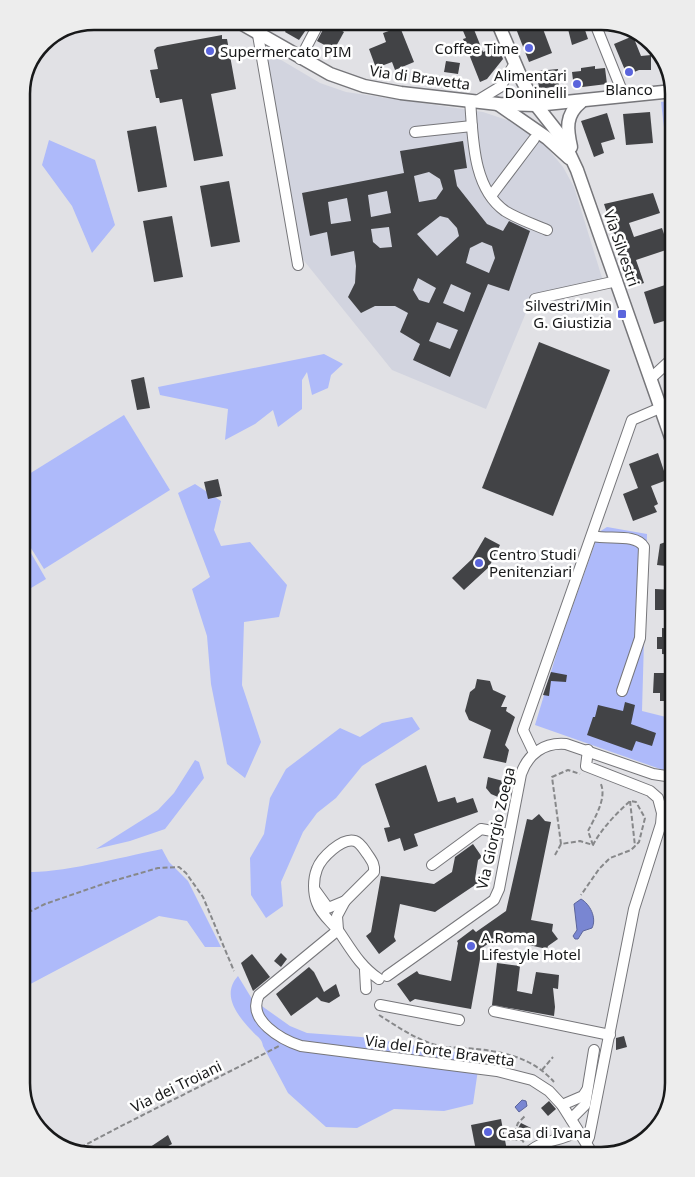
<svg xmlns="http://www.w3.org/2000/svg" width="695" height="1177" viewBox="0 0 695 1177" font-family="'Noto Sans',sans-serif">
<rect width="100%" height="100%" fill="#e1e1e5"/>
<!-- built -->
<polygon fill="#d2d4df" points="266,51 320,83 346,92 483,112 510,121 544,144 563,167 574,187 603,281 532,298 486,409 392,370 301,257"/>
<!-- green -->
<g fill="#aebafa">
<polygon points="674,100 674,211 661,102"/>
<polygon points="49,140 95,160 115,225 92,253 72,206 42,165"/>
<polygon points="324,354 343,364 331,375 328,388 312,395 307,372 302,380 302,409 278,427 273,410 255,424 225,440 228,409 160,395 158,387"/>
<polygon points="124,415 170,490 44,569 21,532 21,479"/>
<polygon points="195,484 221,501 214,530 221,546 250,542 287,585 279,617 244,622 242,685 261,742 245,778 227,764 211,684 207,636 192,589 210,577 178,493"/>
<polygon points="607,527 647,534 642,711 674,719 674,764 663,770 535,725 560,642 599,532"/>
<polygon points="24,541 46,579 21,594 21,542"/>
<polygon points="412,717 420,729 362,766 336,798 317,813 303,832 281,882 283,906 266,918 251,895 250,858 264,834 270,798 286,769 340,728 360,737 382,723"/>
<polygon points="195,760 199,762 204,778 165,829 130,841 96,849 158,810 174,793"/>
<path d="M 162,849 L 169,862 L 188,881 L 221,947 L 205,947 L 187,921 L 159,916 L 21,989 L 21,871 C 47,877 131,855 162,849 Z"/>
<path d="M 238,976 L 252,999 L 290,1026 L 307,1033 L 361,1037 L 480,1056 L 473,1104 L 444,1111 L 394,1109 L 357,1128 L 326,1127 L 288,1093 L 263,1046 C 262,1038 257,1037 252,1031 C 237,1015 221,995 238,976 Z"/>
</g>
<!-- water -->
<g fill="#7986d2" stroke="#5c659b">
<path d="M 581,899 C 590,904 597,918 592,928 L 583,931 L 578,939 L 575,939 L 573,936 L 577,930 L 574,904 Z"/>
<polygon points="522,1100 526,1101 527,1106 519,1112 515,1107"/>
</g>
<!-- building -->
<g fill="#424346" fill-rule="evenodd">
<polygon points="291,21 312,21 299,40 285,32"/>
<polygon points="513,21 540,21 552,53 529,62"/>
<polygon points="566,21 582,21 588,39 572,45"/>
<polygon points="327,22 344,32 334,50 317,41"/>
<polygon points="471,22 483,52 498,46 503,59 487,79 480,82 463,39 466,38 461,26"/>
<polygon points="400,27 414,62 395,70 392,62 376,68 369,49 386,42 383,33"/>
<polygon points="222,35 222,39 227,39 236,89 211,94 223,156 194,161 182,99 160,103 159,98 156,98 150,70 158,69 154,50 157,47"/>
<polygon points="633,36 641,56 651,55 651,70 639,70 627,75 614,44"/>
<polygon points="446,61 460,63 458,74 444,72"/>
<polygon points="595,66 595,69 605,68 607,84 574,88 572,72 581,71 581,68"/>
<polygon points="558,69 559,86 539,89 537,71"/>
<polygon points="650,112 653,143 626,145 623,114"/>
<polygon points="607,113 615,139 601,143 604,153 594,157 581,121"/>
<polygon points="156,126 167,187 138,192 127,131"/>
<path d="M 463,141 L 467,168 L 454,170 L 457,186 L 487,224 L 503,231 L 509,221 L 530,231 L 509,291 L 488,284 L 450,377 L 413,360 L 420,344 L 400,332 L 408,313 L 395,306 L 375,306 L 361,313 L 348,297 L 355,283 L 356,266 L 354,251 L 331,256 L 327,232 L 310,236 L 302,193 L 404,173 L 400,151 ZM 429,172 L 440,179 L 443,189 L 436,199 L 419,202 L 414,176 ZM 387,191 L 391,213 L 371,217 L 368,195 ZM 347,198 L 351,221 L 331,224 L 328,202 ZM 440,216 L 448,218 L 457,228 L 459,236 L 437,256 L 417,234 ZM 389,227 L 392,247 L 380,248 L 373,242 L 371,229 ZM 482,242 L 492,246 L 495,258 L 489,273 L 466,263 L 470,248 ZM 418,278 L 436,288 L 429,303 L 419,300 L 413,290 ZM 451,284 L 471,293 L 464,312 L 443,303 ZM 437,322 L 458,330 L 450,349 L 429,341 Z"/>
<polygon points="229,181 240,242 211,247 200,186"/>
<polygon points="653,193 660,213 629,223 634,237 662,228 669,249 636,260 644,283 635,286 627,263 624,264 604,204"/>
<polygon points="172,216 183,277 154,282 143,221"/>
<polygon points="674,282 674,306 671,307 674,318 654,324 644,292"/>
<polygon points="539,342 610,370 553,516 482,488"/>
<polygon points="144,377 150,408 137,410 131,380"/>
<polygon points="658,453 667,480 651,486 658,504 654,506 657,512 633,521 623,494 638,488 629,464"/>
<polygon points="218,479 222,496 208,499 204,482"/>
<polygon points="485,537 500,545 489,567 464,590 452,578 472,559"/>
<polygon points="674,539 674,564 666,566 657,565 660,544"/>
<polygon points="655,589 674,590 674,610 655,610"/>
<polygon points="662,628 674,629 674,655 662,654 662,649 657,649 657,637 662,637"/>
<polygon points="551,672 567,675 566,682 551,681 549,696 543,695"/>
<polygon points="654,673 674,673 674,701 660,701 660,693 653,693"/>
<polygon points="477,679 490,681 493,690 506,696 501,707 507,707 506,711 515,717 505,745 509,750 506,763 483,758 491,730 469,720 465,711 470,692 475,688"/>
<polygon points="625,702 635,705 631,724 656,733 652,746 636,741 632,751 587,735 593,717 595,717 598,705 623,711"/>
<polygon points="426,765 438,802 455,797 457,803 473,798 478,812 414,834 418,846 404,851 400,838 388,842 384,828 390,827 375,784"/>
<polygon points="488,777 503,781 498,797 491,794 486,788"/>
<polygon points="539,814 545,821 551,822 531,920 553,924 552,931 558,939 548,946 547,949 496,938 482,948 471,1009 415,999 410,1002 397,984 417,971 419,974 451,981 458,943 457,941 473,929 476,932 506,911 527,819 532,820"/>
<polygon points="473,844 482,857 478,860 475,879 478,883 435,912 400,904 394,937 396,941 379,954 366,936 371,932 381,876 434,884 452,872 455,857"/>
<polygon points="281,953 287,959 281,967 274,961"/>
<polygon points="252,954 270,977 253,991 241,963"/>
<polygon points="497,963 520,966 517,991 532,994 536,972 559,975 558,989 553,988 555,1007 554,1016 492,1005"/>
<polygon points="309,967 314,972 324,992 336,984 340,996 329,1003 321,1001 317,997 291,1016 276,994"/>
<polygon points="624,1036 627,1047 616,1050 616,1038"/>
<polygon points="549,1101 556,1109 548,1116 541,1108"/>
<polygon points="501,1119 508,1156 477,1156 471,1125"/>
<polygon points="521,1123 531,1128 525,1137 516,1132"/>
<polygon points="168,1135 172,1144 159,1151 162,1156 137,1156"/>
</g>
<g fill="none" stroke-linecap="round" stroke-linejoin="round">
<defs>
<g id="minor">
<polyline points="594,21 624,96"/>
<polyline points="258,35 298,265"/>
<polyline points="300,59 320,21"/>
<path d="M 470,100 C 473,136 472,188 505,211 C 518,219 533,224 547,230"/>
<polyline points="477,101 500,87 514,65"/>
<polyline points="415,132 472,126"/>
<polyline points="491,196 534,139"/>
<polyline points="535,299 617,281"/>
<polyline points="650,379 674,357"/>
<path d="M 593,536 C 608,540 636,533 644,547 L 640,638 L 622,691"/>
<polyline points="534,753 523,730 632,420 660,408"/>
<polyline points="432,865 481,829 509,834"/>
<path d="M 315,890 L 328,908 L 345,901 L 374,872 C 375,865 372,861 368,855 C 364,850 361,843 355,841 C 342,837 321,858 317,869 C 313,879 313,893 317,903 C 321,915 333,923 340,933 C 352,951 361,967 379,979"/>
<path d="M 338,930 L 259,995 C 246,1020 282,1040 301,1046 L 497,1071 L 532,1080 L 549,1091 L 562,1105 L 594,1156"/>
<polyline points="338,930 337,916 345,901"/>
<polyline points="365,970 366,989"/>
<path d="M 387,976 L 494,900 L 499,889 L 521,774 C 528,754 544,742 566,744 L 653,774 L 666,776 L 674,774"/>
<polyline points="380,1005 459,1020"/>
<polyline points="494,1011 610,1035"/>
<polyline points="562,1105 583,1096 587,1090"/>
<polyline points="571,1119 585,1105 594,1050"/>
<polyline points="586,1143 589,1137 634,909 661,824 662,813 658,798 650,791 586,766 588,750"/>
<path d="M 525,1156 C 541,1138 559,1143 578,1131"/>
</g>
<g id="major">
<polyline points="237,21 330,74 364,86 401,93 498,104 536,105 673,91"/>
<polyline points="497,21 523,82 536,105 562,138 577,170 674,446"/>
<polyline points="498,104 547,138 569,158"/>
<path d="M 571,147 C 567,129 565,115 581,102"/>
</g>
</defs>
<!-- minor casing -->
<use href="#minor" stroke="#76767a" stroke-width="12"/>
<!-- major casing -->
<use href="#major" stroke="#76767a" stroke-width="15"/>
<!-- path -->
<g stroke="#87888a" stroke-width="2" stroke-dasharray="5 2.5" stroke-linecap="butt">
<polyline points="630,801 635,846"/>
<polyline points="667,801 674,797"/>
<polyline points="561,844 552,777 568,770 580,774"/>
<path d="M 593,845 L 588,831 C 595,817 608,797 600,782"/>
<path d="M 555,855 L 561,844 L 580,841 L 593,845 C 601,829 617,813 630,801 L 636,802 L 645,818 L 639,842 L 631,850 L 610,858 L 599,869 L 581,895"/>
<polyline points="21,916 45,904 106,883 158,868 179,867 186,873 203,897 234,971"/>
<path d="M 379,1015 C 398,1027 418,1041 440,1046 C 449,1048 458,1047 467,1048 C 500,1051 531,1056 554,1082"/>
<polyline points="542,1070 553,1057"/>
<polyline points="505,1139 522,1140 525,1144"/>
<polyline points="511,1140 518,1123 525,1116"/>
<path d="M 74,1151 C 142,1114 211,1082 279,1046"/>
</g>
<!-- minor -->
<use href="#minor" stroke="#fff" stroke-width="10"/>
<!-- major -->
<use href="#major" stroke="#fff" stroke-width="12"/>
</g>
<!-- markers -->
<g fill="#5b65dc" stroke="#fff" stroke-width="2">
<circle cx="529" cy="48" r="5"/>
<circle cx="210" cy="51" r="5"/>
<circle cx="629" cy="72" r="5"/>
<circle cx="577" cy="84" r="5"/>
<rect x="617" y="309" width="10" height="10" rx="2.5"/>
<circle cx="479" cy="563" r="5"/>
<circle cx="471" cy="946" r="5"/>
<circle cx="488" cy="1132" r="5"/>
</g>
<g text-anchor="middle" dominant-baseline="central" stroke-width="5" stroke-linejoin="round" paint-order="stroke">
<!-- poi labels -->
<g font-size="15" fill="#18191a" stroke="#fff" text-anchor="start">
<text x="519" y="48" text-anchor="end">Coffee Time</text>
<text x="220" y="51">Supermercato PIM</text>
<text x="567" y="75" text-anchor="end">Alimentari<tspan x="567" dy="17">Doninelli</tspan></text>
<text x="629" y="89" text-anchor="middle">Blanco</text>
<text x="612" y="305" text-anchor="end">Silvestri/Min<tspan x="612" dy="17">G. Giustizia</tspan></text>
<text x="489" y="554">Centro Studi<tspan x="489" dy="17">Penitenziari</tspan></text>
<text x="481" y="937">A.Roma<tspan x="481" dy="17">Lifestyle Hotel</tspan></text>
<text x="498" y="1132">Casa di Ivana</text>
</g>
<!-- street labels -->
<g font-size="15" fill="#18191a" stroke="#fff">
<text transform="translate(420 77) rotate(8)">Via di Bravetta</text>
<text transform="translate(622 248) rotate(71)">Via Silvestri</text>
<text transform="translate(495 828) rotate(-77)">Via Giorgio Zoega</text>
<text transform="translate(440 1050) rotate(8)">Via del Forte Bravetta</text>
<text transform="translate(176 1086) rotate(-26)">Via dei Troiani</text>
</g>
</g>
<!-- crop -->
<path d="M0 0H695V1177H0ZM94 30H601A64 64 0 0 1 665 94V1083A64 64 0 0 1 601 1147H94A64 64 0 0 1 30 1083V94A64 64 0 0 1 94 30Z" fill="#ededed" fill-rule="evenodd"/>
<path fill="none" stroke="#18191a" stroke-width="2.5" d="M94 30H601A64 64 0 0 1 665 94V1083A64 64 0 0 1 601 1147H94A64 64 0 0 1 30 1083V94A64 64 0 0 1 94 30Z"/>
</svg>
